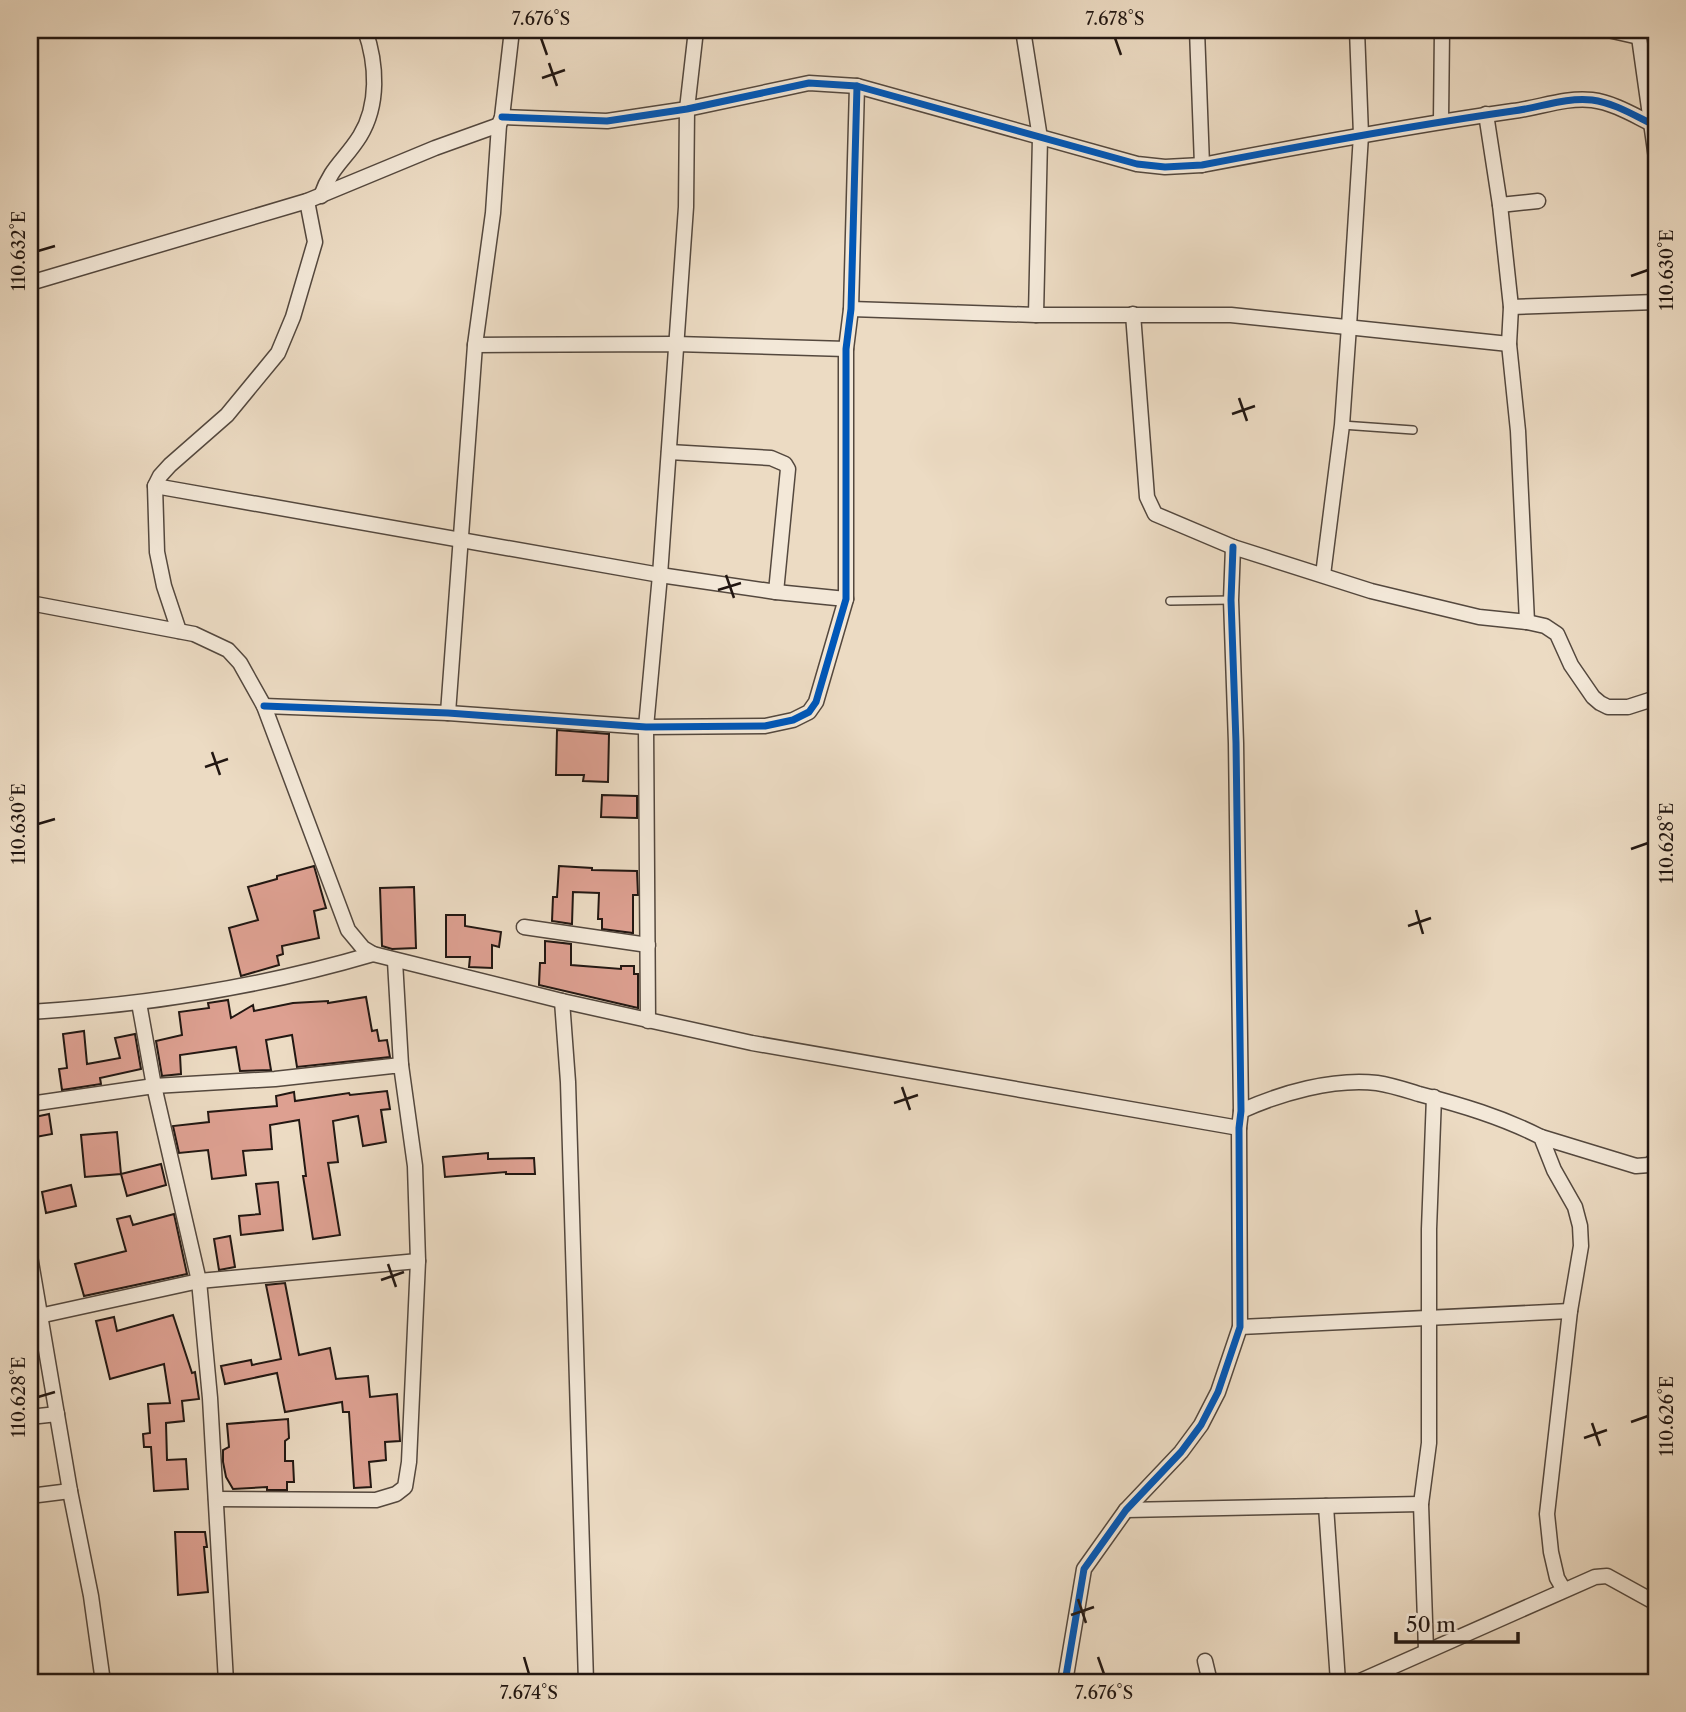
<svg xmlns="http://www.w3.org/2000/svg" width="1686" height="1712" viewBox="0 0 1686 1712" font-family="'Libre Caslon Text',serif">
<rect width="100%" height="100%" fill="#ecdbc3"/>
<filter id="stains"><feTurbulence type="fractalNoise" baseFrequency=".00286" numOctaves="4"/><feColorMatrix values="0 0 0 0 .2 0 0 0 0 .09 0 0 0 0 .02 0 0 0 .5 -.17"/></filter>
<radialGradient id="worn" r=".72"><stop offset=".6" stop-color="#630" stop-opacity="0"/><stop offset="1" stop-color="#630" stop-opacity=".3"/></radialGradient>
<!-- building -->
<g fill="#dda091" stroke="#221712" stroke-width="2">
<polygon points="557,730 609,734 608,782 583,781 584,775 556,775"/>
<polygon points="602,795 637,796 637,818 601,817"/>
<polygon points="314,866 326,908 314,911 319,938 282,946 283,954 277,956 279,965 241,976 229,928 258,920 248,887 277,879 277,876"/>
<polygon points="559,866 592,868 592,870 637,871 638,895 633,895 633,933 602,929 602,919 598,919 599,893 573,892 572,924 552,921 553,897 557,897"/>
<polygon points="414,887 416,948 392,949 382,946 380,888"/>
<polygon points="446,915 465,915 465,926 501,932 499,947 492,945 492,968 469,967 470,957 446,957"/>
<polygon points="545,941 571,944 571,965 621,969 621,966 634,966 634,974 638,974 638,1008 539,985 540,963 545,963"/>
<polygon points="366,997 372,1031 377,1030 379,1041 387,1040 390,1057 297,1067 292,1035 266,1040 271,1070 240,1071 236,1047 180,1055 181,1074 162,1076 156,1041 182,1035 179,1012 209,1008 208,1003 228,1000 231,1018 253,1005 254,1011 293,1003 328,1001 328,1003"/>
<polygon points="84,1031 87,1064 120,1058 115,1038 135,1034 141,1069 100,1078 101,1084 62,1090 59,1069 67,1068 63,1034"/>
<polygon points="387,1091 390,1109 381,1110 386,1142 363,1146 358,1116 333,1121 338,1162 328,1163 340,1235 313,1239 303,1176 306,1176 299,1120 270,1125 272,1149 243,1151 246,1175 212,1179 208,1150 179,1153 173,1126 209,1122 208,1112 277,1106 276,1096 294,1092 295,1101 349,1093 350,1095"/>
<polygon points="49,1114 52,1134 30,1138 30,1118"/>
<polygon points="117,1132 121,1174 85,1177 81,1135"/>
<polygon points="488,1153 488,1159 534,1158 535,1174 506,1174 506,1172 445,1177 443,1157"/>
<polygon points="161,1164 166,1185 127,1196 121,1174"/>
<polygon points="278,1182 283,1230 241,1235 239,1216 260,1214 256,1184"/>
<polygon points="71,1185 76,1206 46,1213 42,1192"/>
<polygon points="174,1214 187,1274 84,1296 75,1264 126,1251 117,1219 130,1216 133,1225"/>
<polygon points="230,1236 235,1267 219,1270 214,1239"/>
<polygon points="285,1283 299,1355 330,1348 336,1379 368,1376 370,1397 397,1394 400,1441 385,1442 386,1460 369,1462 371,1487 354,1488 349,1412 343,1412 342,1402 285,1412 277,1373 225,1384 221,1366 251,1360 252,1365 281,1359 266,1285"/>
<polygon points="173,1315 192,1373 195,1372 199,1399 182,1401 184,1421 166,1423 167,1460 186,1459 188,1489 154,1491 151,1447 144,1447 143,1434 150,1433 148,1404 170,1403 164,1364 110,1379 96,1321 114,1317 117,1331"/>
<polygon points="288,1419 289,1438 285,1441 285,1461 293,1461 294,1482 287,1482 287,1490 267,1490 267,1487 233,1489 226,1477 223,1462 223,1450 229,1447 227,1424"/>
<polygon points="175,1532 205,1532 207,1547 204,1547 208,1592 178,1595"/>
</g>
<g fill="none" stroke-linecap="round" stroke-linejoin="round">
<defs>
<g id="service">
<polyline points="1342,425 1413,430"/>
<polyline points="1170,601 1231,600"/>
</g>
<g id="minor">
<polyline points="1023,30 1040,138 1036,315"/>
<polyline points="1197,30 1202,165"/>
<polyline points="1608,30 1639,37"/>
<polyline points="1638,30 1656,158"/>
<polyline points="1486,114 1500,205 1511,307 1509,344 1518,431 1527,622"/>
<path d="M 502,117 L 607,121 L 687,109 L 809,83 L 857,86 L 1137,164 L 1165,167 L 1202,165 C 1306,145 1408,126 1513,111 C 1539,108 1565,97 1592,100 C 1615,103 1635,116 1656,126"/>
<polyline points="1441,120 1442,30"/>
<path d="M 321,196 C 331,167 345,160 360,136 C 379,105 377,64 365,30"/>
<polyline points="1500,205 1538,201"/>
<polyline points="30,283 307,201 435,148 499,125"/>
<polyline points="1511,307 1656,302"/>
<polyline points="851,309 1036,315 1231,315 1509,344"/>
<polyline points="1133,314 1147,497 1155,514 1233,547 1371,591 1479,617 1527,622 1545,626 1557,634 1571,665 1593,697 1600,703 1608,707 1628,707 1656,698"/>
<polyline points="475,345 676,344 846,349"/>
<polyline points="669,452 771,458 785,464 788,469 776,592"/>
<polyline points="155,486 660,575 776,592 846,599"/>
<polyline points="1323,575 1342,425 1349,326 1361,135 1357,30"/>
<path d="M 30,603 L 194,634 L 228,650 L 240,663 L 264,706 L 348,930 L 363,948 L 373,954 C 261,987 146,1005 30,1012"/>
<polyline points="179,631 164,586 157,552 155,486 160,476 170,465 227,415 278,353 293,317 315,242 307,201"/>
<polyline points="264,706 448,713 646,727 765,726 793,720 809,712 816,702 846,599 846,349 851,309 857,86"/>
<polyline points="448,713 475,345 493,213 499,125 502,117 512,30"/>
<polyline points="524,927 648,945"/>
<polyline points="373,954 562,1001 752,1043 1239,1128"/>
<polyline points="395,961 401,1065"/>
<polyline points="562,1001 568,1082 586,1682"/>
<polyline points="139,1003 154,1086 199,1281 210,1398 226,1682"/>
<polyline points="648,1021 646,727 660,575 686,207 687,109 696,30"/>
<polyline points="30,1104 154,1086 275,1079 401,1065 415,1166 418,1261 409,1462 405,1487 396,1494 376,1500 216,1499"/>
<path d="M 1241,1111 C 1281,1093 1333,1078 1377,1083 C 1391,1085 1406,1090 1419,1094 C 1461,1105 1502,1117 1541,1137 L 1554,1170 L 1575,1207 L 1580,1226 L 1581,1246 L 1570,1311 L 1547,1514 L 1551,1552 L 1557,1578 L 1564,1590"/>
<polyline points="1541,1137 1636,1166 1649,1165 1656,1159"/>
<polyline points="30,1256 70,1491 91,1596 103,1682"/>
<polyline points="30,1318 199,1281 418,1261"/>
<polyline points="1240,1327 1570,1311"/>
<polyline points="30,1417 57,1414"/>
<polyline points="30,1496 70,1491"/>
<polyline points="1326,1506 1338,1682"/>
<polyline points="1126,1510 1421,1504"/>
<polyline points="1426,1650 1421,1504 1429,1443 1429,1229 1434,1097"/>
<polyline points="1205,1661 1210,1682"/>
<polyline points="1065,1682 1084,1569 1126,1510 1181,1452 1201,1425 1218,1392 1240,1327 1239,1128 1241,1111 1236,743 1231,600 1233,547"/>
<polyline points="1358,1682 1595,1577 1607,1576 1656,1603"/>
</g>
</defs>
<!-- service casing -->
<use href="#service" stroke="#54483e" stroke-width="10"/>
<!-- minor casing -->
<use href="#minor" stroke="#54483e" stroke-width="17"/>
<!-- service -->
<use href="#service" stroke="#f3e8d8" stroke-width="7"/>
<!-- minor -->
<use href="#minor" stroke="#f3e8d8" stroke-width="14"/>
<defs>
<g id="cycleway">
<path d="M 502,117 L 607,121 L 687,109 L 809,83 L 857,86 L 1137,164 L 1165,167 L 1202,165 C 1306,145 1408,126 1513,111 C 1539,108 1565,97 1592,100 C 1615,103 1635,116 1656,126"/>
<polyline points="264,706 448,713 646,727 765,726 793,720 809,712 816,702 846,599 846,349 851,309 857,86"/>
<polyline points="1065,1682 1084,1569 1126,1510 1181,1452 1201,1425 1218,1392 1240,1327 1239,1128 1241,1111 1236,743 1231,600 1233,547"/>
</g>
</defs>
<!-- cycleway casing -->
<use href="#cycleway" stroke="#f3e8d8" stroke-width="11"/>
<!-- cycleway -->
<use href="#cycleway" stroke="#0057b8" stroke-width="7"/>
</g>
<!-- ticks -->
<path fill="none" stroke="#221712" stroke-width="2.5" d="M 541,38 L 547,55M 1115,38 L 1121,55M 549,63 L 557,86M 542,78 L 565,70M 38,251 L 55,246M 1631,276 L 1648,270M 1239,398 L 1247,421M 1232,414 L 1255,406M 726,575 L 734,598M 718,590 L 741,583M 212,752 L 220,775M 205,767 L 228,759M 38,824 L 55,819M 1631,849 L 1648,843M 1416,910 L 1423,934M 1408,926 L 1431,918M 902,1087 L 910,1110M 894,1103 L 918,1095M 388,1264 L 396,1287M 381,1280 L 404,1272M 38,1397 L 55,1392M 1631,1422 L 1648,1416M 1592,1423 L 1600,1446M 1584,1438 L 1607,1430M 1078,1599 L 1086,1623M 1071,1615 L 1094,1607M 524,1657 L 529,1674M 1098,1657 L 1104,1674"/>
<!-- margin -->
<rect width="1686" height="1712" fill="none" stroke="#ecdbc3" stroke-width="77"/>
<!-- scale -->
<path d="M1396 1632v10h122v-10" fill="none" stroke="#221712" stroke-width="3.5"/>
<text x="1406" y="1632" font-size="21" fill="#221712" stroke="#f3e8d8" stroke-width="5" paint-order="stroke">50 m</text>
<rect x="38" y="38" width="1610" height="1636" fill="none" stroke="#221712" stroke-width="2.5"/>
<g font-size="18" text-anchor="middle" fill="#221712">
<text x="541" y="25">7.676°S</text>
<text x="1115" y="25">7.678°S</text>
<text transform="translate(19 251) rotate(-90)" y="6">110.632°E</text>
<text transform="translate(1667 270) rotate(-90)" y="6">110.630°E</text>
<text transform="translate(19 824) rotate(-90)" y="6">110.630°E</text>
<text transform="translate(1667 843) rotate(-90)" y="6">110.628°E</text>
<text transform="translate(19 1397) rotate(-90)" y="6">110.628°E</text>
<text transform="translate(1667 1416) rotate(-90)" y="6">110.626°E</text>
<text x="529" y="1699">7.674°S</text>
<text x="1104" y="1699">7.676°S</text>
</g>
<rect width="100%" height="100%" filter="url(#stains)"/>
<rect width="100%" height="100%" fill="url(#worn)"/>
</svg>
